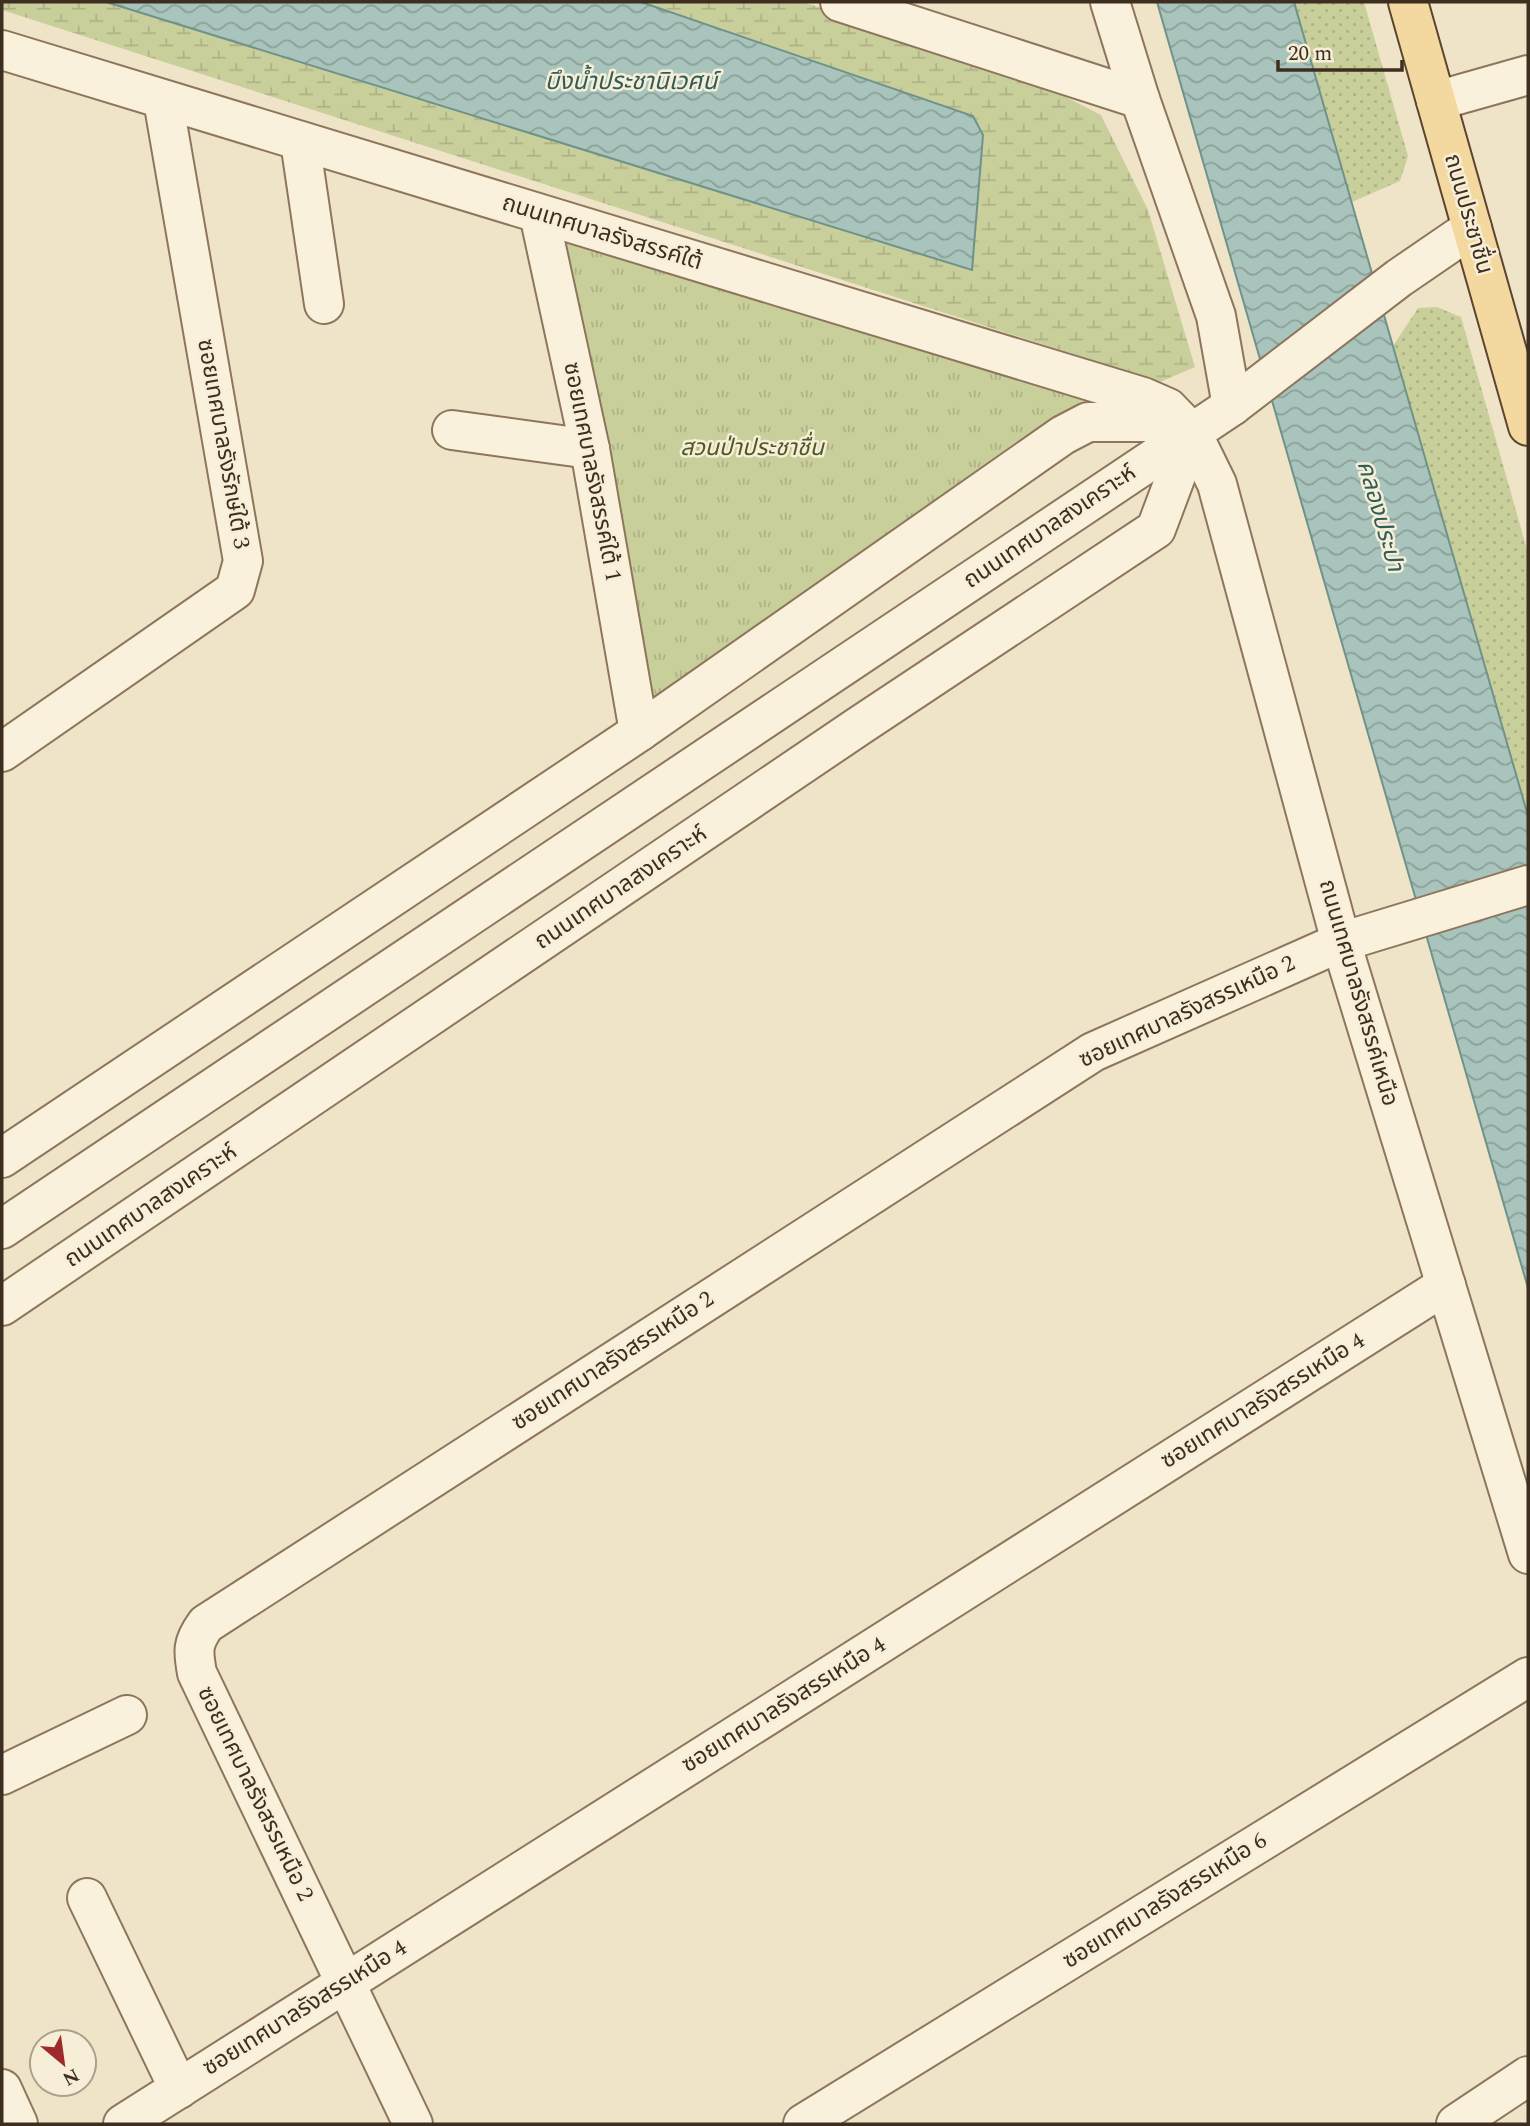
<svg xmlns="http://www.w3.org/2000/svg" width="1530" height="2126" viewBox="0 0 1530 2126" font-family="Spectral,'Noto Sans Thai',serif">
<defs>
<pattern id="wetland-marsh" width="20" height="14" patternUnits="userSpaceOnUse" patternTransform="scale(1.75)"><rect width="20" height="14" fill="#c9cf9b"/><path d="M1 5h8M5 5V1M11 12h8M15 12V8" fill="none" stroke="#aeb285"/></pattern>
<pattern id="park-tufts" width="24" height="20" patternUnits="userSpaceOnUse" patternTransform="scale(1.75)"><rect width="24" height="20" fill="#c9cf9b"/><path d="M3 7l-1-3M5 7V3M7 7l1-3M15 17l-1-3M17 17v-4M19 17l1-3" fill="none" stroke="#aeb285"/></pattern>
<pattern id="garden-dots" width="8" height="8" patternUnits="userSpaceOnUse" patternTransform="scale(1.75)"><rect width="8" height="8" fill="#c9cf9b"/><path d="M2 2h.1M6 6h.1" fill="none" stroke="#aeb285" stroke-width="1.8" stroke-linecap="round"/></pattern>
<pattern id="water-waves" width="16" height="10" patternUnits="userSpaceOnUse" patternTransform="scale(1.75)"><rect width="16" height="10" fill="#a9c4bc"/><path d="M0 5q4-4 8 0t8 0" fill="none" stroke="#8ba098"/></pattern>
</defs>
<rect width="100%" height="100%" fill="#f0e4c8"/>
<!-- wetland -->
<polygon fill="url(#wetland-marsh)" points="2,2 106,2 972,270 973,116 641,2 803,2 1013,70 1101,115 1148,210 1195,367 1160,382 2,10"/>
<!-- park -->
<polygon fill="url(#park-tufts)" points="552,230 1088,397 654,698"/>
<!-- garden -->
<g fill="url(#garden-dots)">
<polygon points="1294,2 1364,2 1408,156 1400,181 1352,202"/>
<polygon points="1437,307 1461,317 1528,553 1528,816 1393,346 1418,308"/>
</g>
<!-- water -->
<g fill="url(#water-waves)" stroke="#6f938a" stroke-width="2">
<polygon points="106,2 641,2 973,116 983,135 972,270"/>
<polygon points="1157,2 1294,2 1528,816 1528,1288"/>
</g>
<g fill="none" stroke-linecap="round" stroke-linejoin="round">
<defs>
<g id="minor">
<polyline points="840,2 1140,99"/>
<polyline points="1110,2 1140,99 1216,316 1232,406"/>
<polyline points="2,50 1143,397 1168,408 1192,433 1217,484 1341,942 1528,1554"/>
<polyline points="1436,101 1528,75"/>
<polyline points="300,141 324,304"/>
<polyline points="539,214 590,449 639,732"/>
<polyline points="452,430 590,449"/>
<polyline points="2,752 235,590 243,561 163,100"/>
<polyline points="2,1158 639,732 1063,435 1088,422 1150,422 1183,431"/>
<polyline points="2,1229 1232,406 1399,278 1472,228"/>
<polyline points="2,1306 859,726 1156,529 1192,433"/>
<polyline points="2,1775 127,1715"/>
<polyline points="87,1898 179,2089"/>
<polyline points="2,2089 18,2124"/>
<polyline points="123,2124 1446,1285"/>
<path d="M 413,2124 L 197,1673 C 193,1651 192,1643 206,1624 L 1093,1052 L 1341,942 L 1528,885"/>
<polyline points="803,2124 1528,1677"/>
<polyline points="1456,2124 1528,2076"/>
</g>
<polyline id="major" points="1408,2 1528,426"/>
</defs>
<!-- minor casing -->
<use href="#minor" stroke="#8d765c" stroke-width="42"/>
<!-- major casing -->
<use href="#major" stroke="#5b4430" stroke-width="42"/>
<!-- minor -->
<use href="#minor" stroke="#faf1dc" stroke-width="38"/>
<!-- major -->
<use href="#major" stroke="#f3d9a0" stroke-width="38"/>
</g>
<g text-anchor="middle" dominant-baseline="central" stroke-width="5" stroke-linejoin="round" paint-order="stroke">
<!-- street labels -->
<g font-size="23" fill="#3d2e20" stroke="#f7eed8">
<text transform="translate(1468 214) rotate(74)">ถนนประชาชื่น</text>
<text transform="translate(602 233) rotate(17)">ถนนเทศบาลรังสรรค์ใต้</text>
<text transform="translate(223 444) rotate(80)">ซอยเทศบาลรังรักษ์ใต้ 3</text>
<text transform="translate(592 472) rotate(79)">ซอยเทศบาลรังสรรค์ใต้ 1</text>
<text transform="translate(1050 527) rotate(-34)">ถนนเทศบาลสงเคราะห์</text>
<text transform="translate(621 888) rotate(-34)">ถนนเทศบาลสงเคราะห์</text>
<text transform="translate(1358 993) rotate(74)">ถนนเทศบาลรังสรรค์เหนือ</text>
<text transform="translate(1187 1012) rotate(-25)">ซอยเทศบาลรังสรรเหนือ 2</text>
<text transform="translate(151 1206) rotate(-34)">ถนนเทศบาลสงเคราะห์</text>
<text transform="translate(613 1361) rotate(-33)">ซอยเทศบาลรังสรรเหนือ 2</text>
<text transform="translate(1263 1401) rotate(-32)">ซอยเทศบาลรังสรรเหนือ 4</text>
<text transform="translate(784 1705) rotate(-32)">ซอยเทศบาลรังสรรเหนือ 4</text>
<text transform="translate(255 1794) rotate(64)">ซอยเทศบาลรังสรรเหนือ 2</text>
<text transform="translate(1165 1901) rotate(-32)">ซอยเทศบาลรังสรรเหนือ 6</text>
<text transform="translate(305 2008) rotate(-32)">ซอยเทศบาลรังสรรเหนือ 4</text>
</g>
<!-- park labels -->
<g font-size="23" font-style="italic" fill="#4d5a26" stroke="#f7eed8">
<text x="752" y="448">สวนป่าประชาชื่น</text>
</g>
<!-- water labels -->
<g font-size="24" font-style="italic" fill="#2f5d5a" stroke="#f7eed8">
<text x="631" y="82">บึงน้ำประชานิเวศน์</text>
<text transform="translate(1380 516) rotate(74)">คลองประปา</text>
</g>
</g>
<!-- border -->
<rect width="1530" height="2126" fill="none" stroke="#3d2e20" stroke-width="7"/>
<!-- north arrow -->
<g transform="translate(63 2063) rotate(151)"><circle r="33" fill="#f7eed8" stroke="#ada18e" stroke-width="2"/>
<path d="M0-5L12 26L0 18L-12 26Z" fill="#9e2a2b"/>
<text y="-10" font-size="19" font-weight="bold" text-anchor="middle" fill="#3d2e20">N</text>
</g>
<!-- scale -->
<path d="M1278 60v10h124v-10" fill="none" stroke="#3d2e20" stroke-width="3.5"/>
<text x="1288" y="60" font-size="21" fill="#3d2e20" stroke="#f7eed8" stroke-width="5" paint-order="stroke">20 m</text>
</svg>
